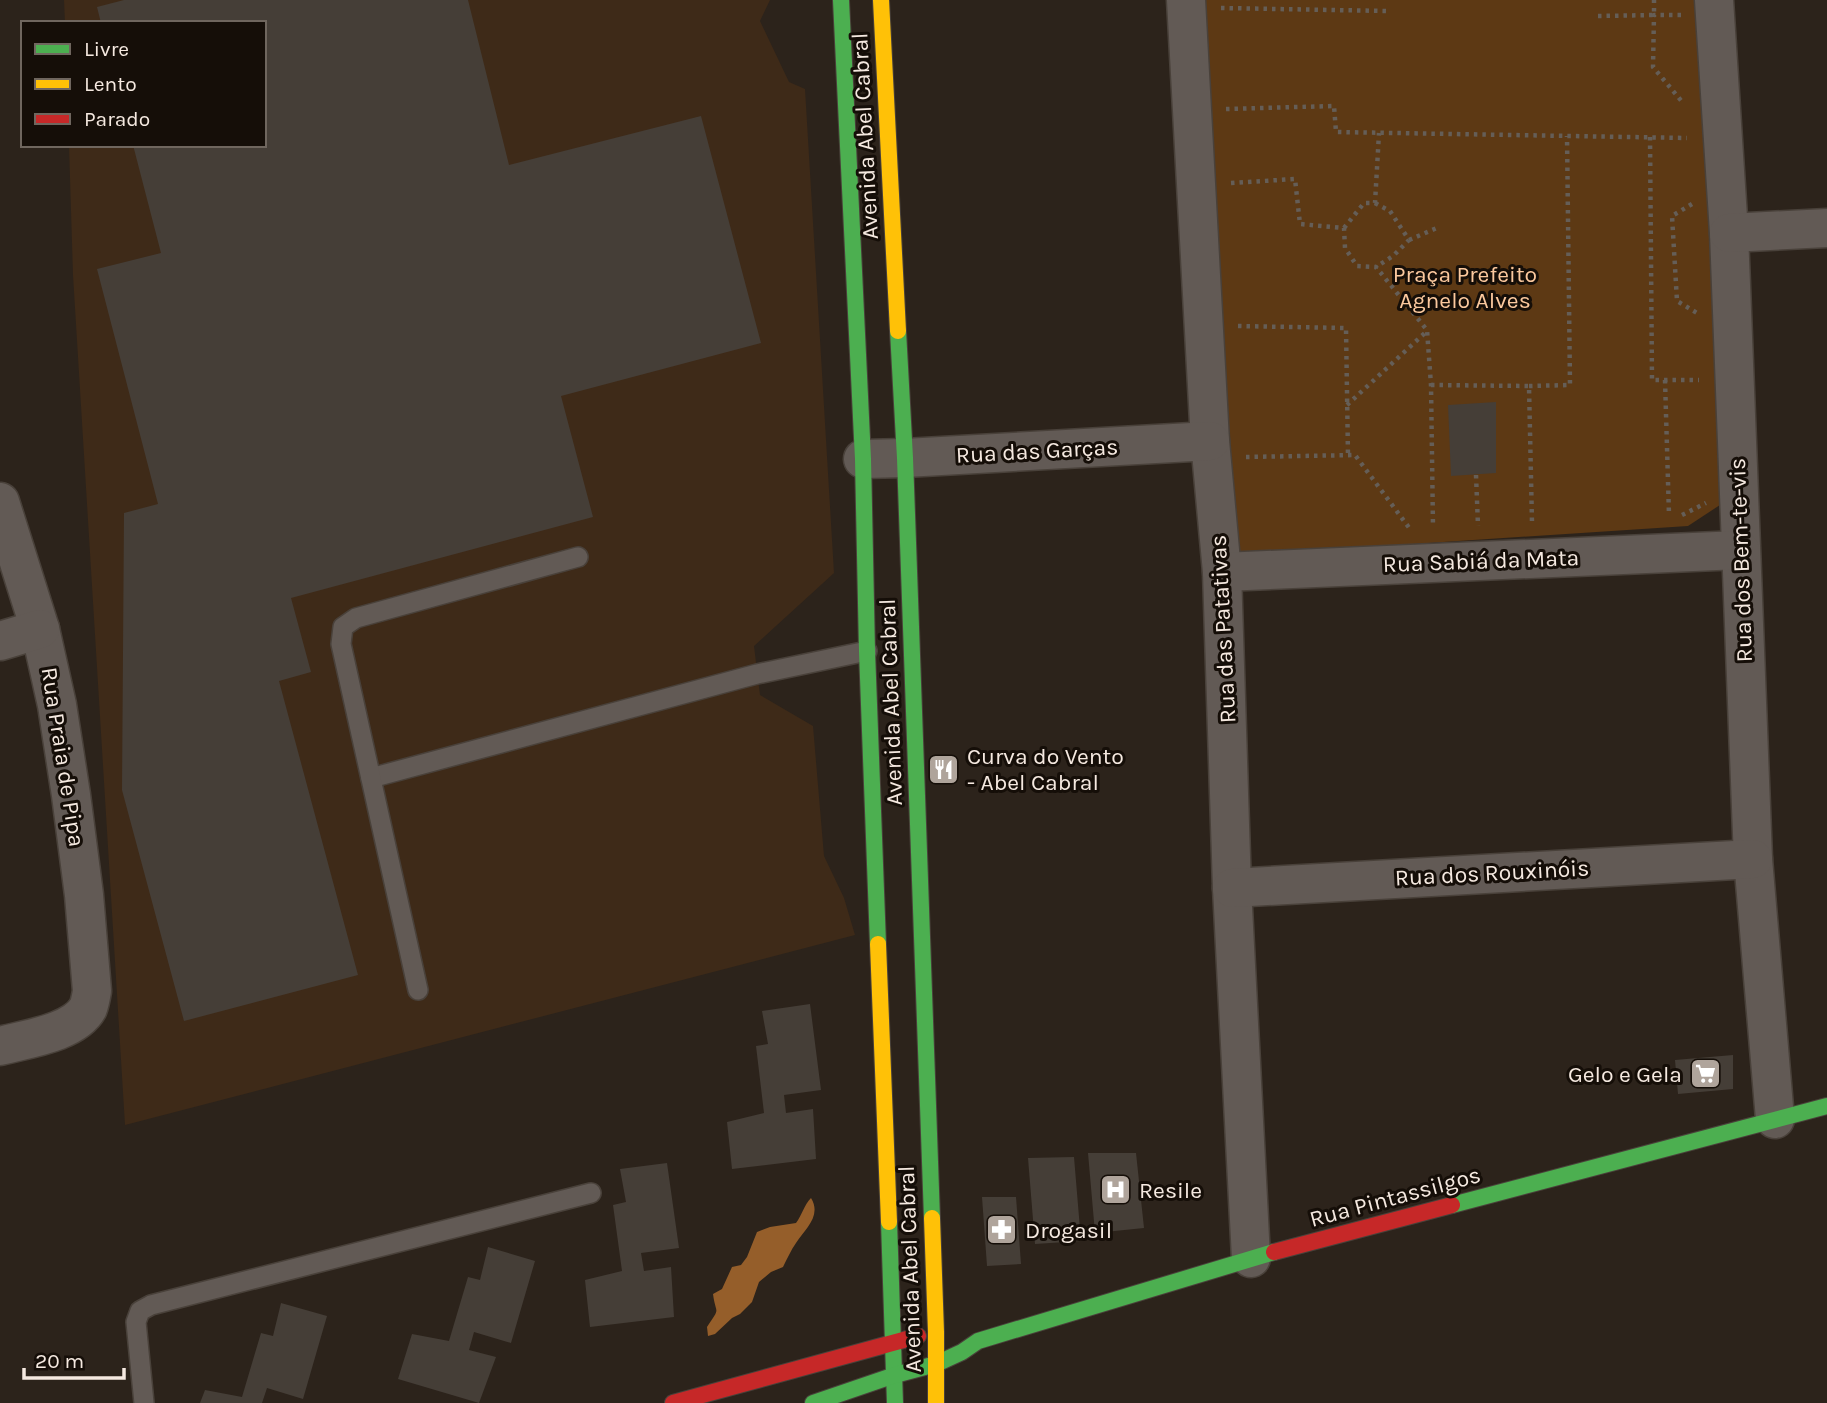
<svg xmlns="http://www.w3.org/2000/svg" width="1827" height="1403" viewBox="0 0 1827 1403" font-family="Karla,sans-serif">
<rect width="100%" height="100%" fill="#2c231b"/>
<!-- built -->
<polygon fill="#3e2a18" points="64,0 770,0 760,21 789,82 805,89 834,573 754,646 760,695 813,726 824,856 844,898 855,935 125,1125 73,275 69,145 264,145 264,23 65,23"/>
<!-- green -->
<polygon fill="#5d3914" points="1205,0 1698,0 1723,503 1688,526 1230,556"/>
<!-- water -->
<path fill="#955e2a" d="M 811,1198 C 822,1216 805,1229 796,1243 C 791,1250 787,1259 783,1267 L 771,1272 L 759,1282 L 752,1302 L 740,1314 L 732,1318 L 715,1334 L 708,1336 L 707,1327 C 721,1306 716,1316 713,1294 L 722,1289 L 732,1267 L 741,1265 L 747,1257 L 757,1232 L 770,1227 L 796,1223 C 802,1215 804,1205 811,1198 Z"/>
<!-- building -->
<g fill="#453e37">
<polygon points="124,0 468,0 509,165 701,116 761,343 561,396 593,517 291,598 311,672 279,681 358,975 184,1021 122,790 124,513 158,504 97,269 161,253 133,145 264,145 264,23 101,23 97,7"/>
<polygon points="1496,402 1496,473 1451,476 1448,405"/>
<polygon points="810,1004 821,1090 784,1095 786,1113 813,1109 816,1159 732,1169 727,1122 764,1113 756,1046 768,1044 762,1011"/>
<polygon points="1733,1055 1733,1089 1678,1094 1675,1060"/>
<polygon points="1088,1153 1136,1153 1144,1228 1095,1233"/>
<polygon points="1074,1157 1081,1241 1035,1244 1028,1158"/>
<polygon points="667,1163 679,1248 641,1253 644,1271 671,1267 674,1317 590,1327 585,1280 622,1271 613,1205 626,1202 620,1169"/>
<polygon points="982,1197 1016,1197 1021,1264 987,1266"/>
<polygon points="488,1247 535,1261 511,1343 474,1332 469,1350 496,1357 479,1403 398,1379 412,1334 449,1341 468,1277 480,1280"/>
<polygon points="281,1303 327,1316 303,1399 267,1388 262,1403 200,1403 205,1390 242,1397 261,1333 273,1336"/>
</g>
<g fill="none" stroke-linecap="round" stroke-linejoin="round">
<defs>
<g id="lane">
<polyline points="371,778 757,674 867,651"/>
<polyline points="418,990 341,644 343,627 356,618 578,557"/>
<polyline points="144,1403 136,1322 140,1311 151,1305 591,1193"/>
</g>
<g id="street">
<polyline points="1186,0 1210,441 1222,572 1232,888 1251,1258"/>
<polyline points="1714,0 1729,233 1753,859 1775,1119"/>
<polyline points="1729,233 1827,228"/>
<polyline points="863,459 905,458 1210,441"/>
<path d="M 0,502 L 40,629 L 57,705 L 71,795 L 84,895 L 92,991 C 91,997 90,1003 88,1008 C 74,1033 26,1039 0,1046"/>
<polyline points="1222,572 1740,550"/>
<polyline points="0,641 40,629"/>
<polyline points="1232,888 1753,859"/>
</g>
<g id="fast">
<polyline points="841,0 863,459 867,651 878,944"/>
<polyline points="898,331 905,458 932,1218"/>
<polyline points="1452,1205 1827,1106"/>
<polyline points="889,1222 895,1403"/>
<polyline points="813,1403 895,1375 936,1364 962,1352 978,1341 1274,1252"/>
</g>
<g id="slow">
<polyline points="881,0 898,331"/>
<polyline points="878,944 889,1222"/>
<polyline points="932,1218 936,1332 936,1403"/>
</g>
<g id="jam">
<polyline points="1274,1252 1452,1205"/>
<polyline points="673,1403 918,1336"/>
</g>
</defs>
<!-- lane casing -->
<use href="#lane" stroke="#49413a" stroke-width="22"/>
<!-- street casing -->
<use href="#street" stroke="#49413a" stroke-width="41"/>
<!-- fast casing -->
<use href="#fast" stroke="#49413a" stroke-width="18"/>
<!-- slow casing -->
<use href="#slow" stroke="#49413a" stroke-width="18"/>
<!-- jam casing -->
<use href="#jam" stroke="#49413a" stroke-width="18"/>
<!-- path -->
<g stroke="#655e57" stroke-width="4.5" stroke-dasharray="3.5 5" stroke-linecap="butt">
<polyline points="1221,8 1388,11"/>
<polyline points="1681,15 1654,15 1653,67 1684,104"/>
<polyline points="1598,16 1654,15 1654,0"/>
<polyline points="1226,109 1334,106 1336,132 1687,138"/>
<polyline points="1650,137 1652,380 1699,380"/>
<polyline points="1231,183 1295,179 1300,224 1344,228 1345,248 1357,266 1376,267 1427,330 1431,385 1433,527"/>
<polyline points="1375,203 1390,211 1409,240 1393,256 1376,267"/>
<polyline points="1692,204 1672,216 1677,301 1697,313"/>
<polyline points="1344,228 1364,203 1375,203 1379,133"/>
<polyline points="1409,240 1439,227"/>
<polyline points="1238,326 1346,328 1348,456"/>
<polyline points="1665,380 1669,515"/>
<polyline points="1431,385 1529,386 1532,523"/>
<polyline points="1529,386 1570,385 1567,136"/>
<polyline points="1347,405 1427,331"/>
<polyline points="1246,457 1355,455 1410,529"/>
<polyline points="1476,475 1478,526"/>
<polyline points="1682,515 1706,503"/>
</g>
<!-- lane -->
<use href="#lane" stroke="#625a55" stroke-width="19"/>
<!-- street -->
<use href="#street" stroke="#625a55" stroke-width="38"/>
<!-- fast -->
<use href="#fast" stroke="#4caf50" stroke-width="16"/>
<!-- slow -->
<use href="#slow" stroke="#ffc107" stroke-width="16"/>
<!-- jam -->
<use href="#jam" stroke="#c62828" stroke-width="16"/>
</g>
<!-- icons -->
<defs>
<symbol id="restaurant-square" viewBox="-11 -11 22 22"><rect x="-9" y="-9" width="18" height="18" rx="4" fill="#afa49b" stroke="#150e08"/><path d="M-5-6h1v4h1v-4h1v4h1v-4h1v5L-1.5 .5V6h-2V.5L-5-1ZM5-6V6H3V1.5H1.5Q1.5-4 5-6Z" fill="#fff"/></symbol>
<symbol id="supermarket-square" viewBox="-11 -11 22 22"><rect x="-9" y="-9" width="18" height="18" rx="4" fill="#afa49b" stroke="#150e08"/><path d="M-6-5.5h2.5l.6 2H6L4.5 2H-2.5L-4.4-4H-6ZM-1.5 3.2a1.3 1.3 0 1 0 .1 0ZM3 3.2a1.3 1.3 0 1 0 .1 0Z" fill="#fff"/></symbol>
<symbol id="hospital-square" viewBox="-11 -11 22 22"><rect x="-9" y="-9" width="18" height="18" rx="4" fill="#afa49b" stroke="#150e08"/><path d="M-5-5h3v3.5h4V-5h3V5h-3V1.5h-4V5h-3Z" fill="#fff"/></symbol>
<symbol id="pharmacy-square" viewBox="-11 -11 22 22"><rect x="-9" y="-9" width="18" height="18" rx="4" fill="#afa49b" stroke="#150e08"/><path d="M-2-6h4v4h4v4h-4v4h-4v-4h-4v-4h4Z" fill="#fff"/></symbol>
</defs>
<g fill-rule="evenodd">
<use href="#restaurant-square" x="926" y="752" width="35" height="35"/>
<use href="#supermarket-square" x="1688" y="1056" width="35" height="35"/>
<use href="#hospital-square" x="1098" y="1172" width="35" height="35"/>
<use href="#pharmacy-square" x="984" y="1212" width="35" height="35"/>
</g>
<g text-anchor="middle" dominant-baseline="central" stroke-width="6" stroke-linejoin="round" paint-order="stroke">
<!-- street labels -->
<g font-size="23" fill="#f5e9e0" stroke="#150e08">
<text transform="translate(865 136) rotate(-93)">Avenida Abel Cabral</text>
<text transform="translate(1037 451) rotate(-3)">Rua das Garças</text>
<text transform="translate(1741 560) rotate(-92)">Rua dos Bem-te-vis</text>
<text transform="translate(1481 561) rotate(-2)">Rua Sabiá da Mata</text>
<text transform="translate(1223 629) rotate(-93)">Rua das Patativas</text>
<text transform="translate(891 702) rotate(-92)">Avenida Abel Cabral</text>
<text transform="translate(63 757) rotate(81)">Rua Praia de Pipa</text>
<text transform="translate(1492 873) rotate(-3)">Rua dos Rouxinóis</text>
<text transform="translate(1395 1197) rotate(-15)">Rua Pintassilgos</text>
<text transform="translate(910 1269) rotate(-92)">Avenida Abel Cabral</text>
</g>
<!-- park labels -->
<g font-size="23" fill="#fcc99e" stroke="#150e08">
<text x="1465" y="274">Praça Prefeito<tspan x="1465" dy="26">Agnelo Alves</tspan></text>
</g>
<!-- poi labels -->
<g font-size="23" fill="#f5e9e0" stroke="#150e08" text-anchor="start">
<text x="967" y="756">Curva do Vento<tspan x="967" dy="26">- Abel Cabral</tspan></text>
<text x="1682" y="1074" text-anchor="end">Gelo e Gela</text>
<text x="1139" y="1190">Resile</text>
<text x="1025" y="1230">Drogasil</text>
</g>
</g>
<!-- legend -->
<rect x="21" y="21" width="245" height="126" fill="#150e08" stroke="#6f665e" stroke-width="2"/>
<rect x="35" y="44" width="35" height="10" fill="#4caf50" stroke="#6f665e" stroke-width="2"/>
<text x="84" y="56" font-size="21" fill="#f5e9e0">Livre</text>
<rect x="35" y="79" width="35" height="10" fill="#ffc107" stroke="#6f665e" stroke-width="2"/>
<text x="84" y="91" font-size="21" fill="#f5e9e0">Lento</text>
<rect x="35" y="114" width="35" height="10" fill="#c62828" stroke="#6f665e" stroke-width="2"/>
<text x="84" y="126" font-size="21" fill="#f5e9e0">Parado</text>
<!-- scale -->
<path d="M24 1368v10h100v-10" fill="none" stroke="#f5e9e0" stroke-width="3.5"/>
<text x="35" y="1368" font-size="21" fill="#f5e9e0" stroke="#150e08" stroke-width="5" paint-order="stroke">20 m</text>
</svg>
